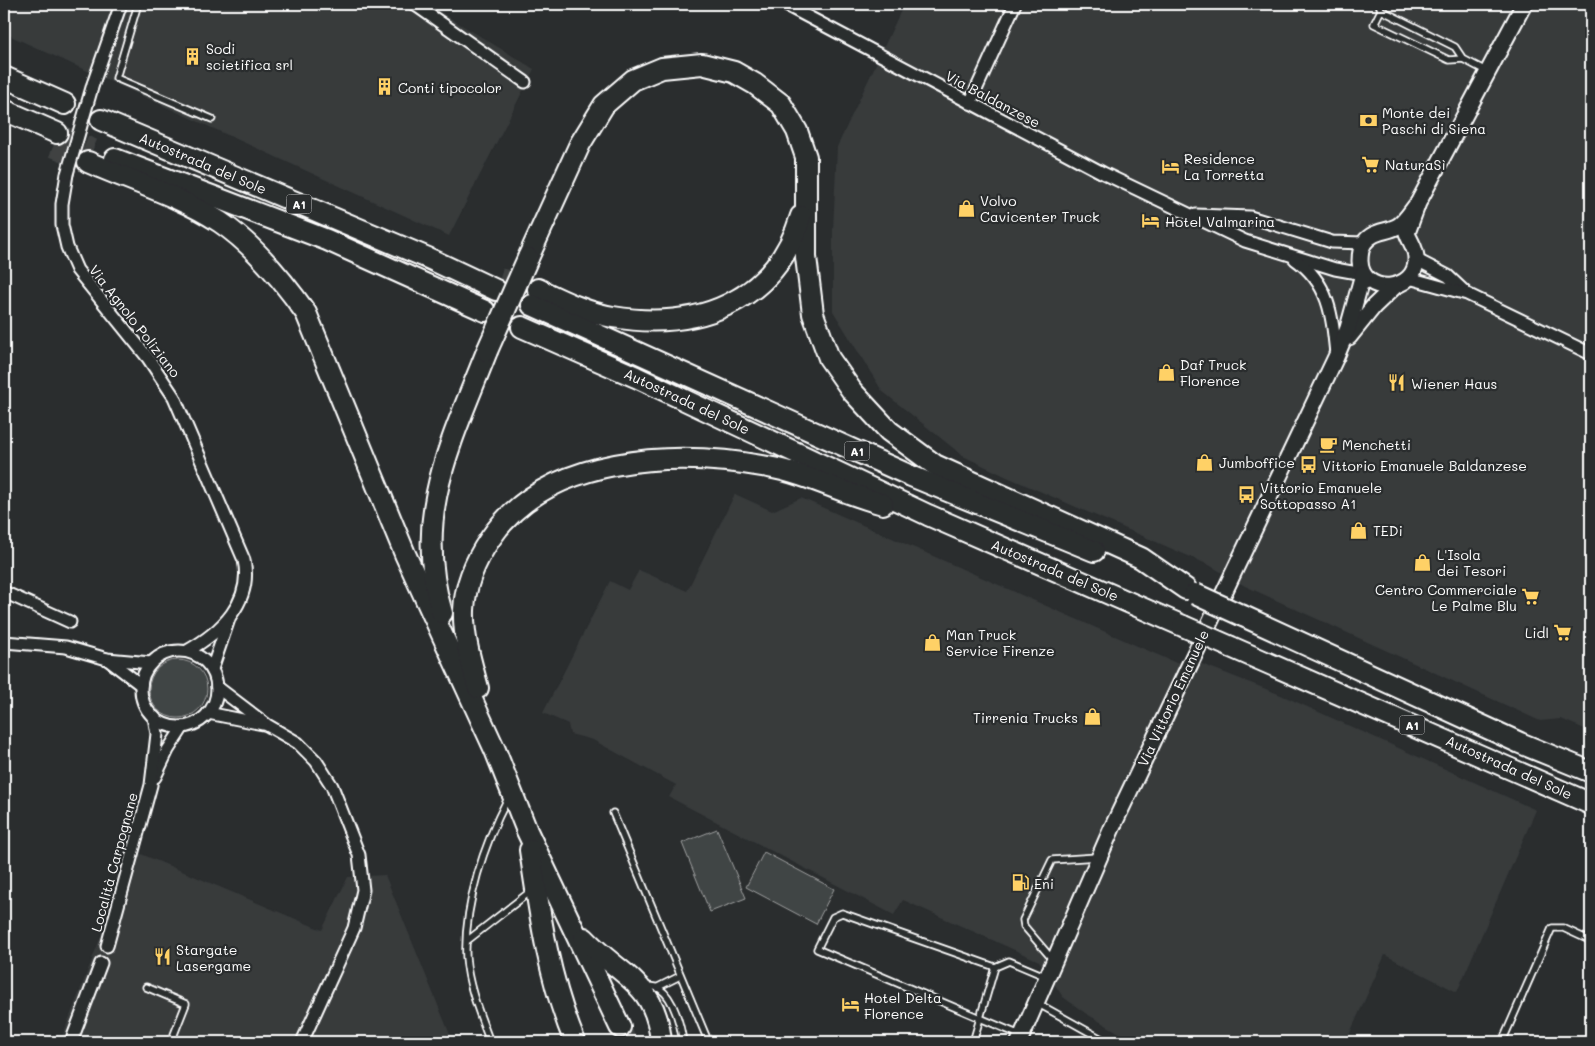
<svg xmlns="http://www.w3.org/2000/svg" width="1595" height="1046" viewBox="0 0 1595 1046" font-family="Mali,sans-serif">
<rect width="100%" height="100%" fill="#2a2d2e"/>
<filter id="ink" filterUnits="userSpaceOnUse"><feTurbulence type="fractalNoise" baseFrequency=".02" numOctaves="2"/><feDisplacementMap in="SourceGraphic" scale="10" xChannelSelector="R" yChannelSelector="G"/><feConvolveMatrix kernelMatrix="1 2 1 2 8 2 1 2 1" color-interpolation-filters="sRGB"/></filter>
<g filter="url(#ink)">
<!-- built -->
<g fill="#373a3b">
<polygon points="4,4 427,4 534,69 449,236 4,33"/>
<polygon points="904,4 1591,4 1591,735 1586,733 1587,730 1561,719 1540,721 1245,586 1209,565 1007,477 963,456 882,391 833,311 833,229 837,147"/>
<polygon points="735,494 772,511 801,498 1174,662 1202,664 1281,695 1536,810 1457,992 1385,955 1346,1042 1135,1042 1085,1013 1063,997 1039,961 903,900 894,915 669,797 676,785 593,740 570,734 568,724 543,713 610,581 628,590 639,570 687,591"/>
<polygon points="134,851 322,930 348,877 385,875 453,1042 60,1042"/>
</g>
<!-- green -->
<g fill="#414445" stroke="#a0a2a2">
<circle cx="178" cy="689" r="29"/>
<polygon points="717,829 746,898 710,912 682,843"/>
<polygon points="764,852 834,889 816,924 746,887"/>
</g>
<g fill="none" stroke-linecap="round" stroke-linejoin="round">
<!-- highway-tunnel -->
<g stroke="#3f4243" stroke-width="20" stroke-dasharray="20 10" stroke-linecap="butt">
<polyline points="57,133 93,149"/>
<polyline points="53,147 88,162"/>
<polyline points="500,278 538,289"/>
<polyline points="620,1027 627,1042"/>
</g>
<defs>
<g id="lane">
<polyline points="138,4 116,78 212,119"/>
<polyline points="1379,4 1381,10 1455,47 1463,59 1488,72"/>
<polyline points="1381,10 1374,24 1449,60 1463,59"/>
<polyline points="613,813 706,1036"/>
<polyline points="468,940 531,891"/>
<polyline points="1053,960 1024,926 1023,920 1052,860 1097,857"/>
<polyline points="995,967 842,913 833,917 817,949 1020,1035"/>
<path d="M 645,986 C 650,986 656,986 660,989 C 674,998 681,1027 683,1042"/>
<polyline points="146,987 186,1004 171,1042"/>
<polyline points="658,987 680,976"/>
<polyline points="1037,1003 1107,1042"/>
<path d="M 490,1042 C 480,1015 468,986 466,957 C 464,904 484,844 508,798"/>
<polyline points="973,1042 995,967 1009,961 1047,977"/>
<polyline points="1502,1042 1552,928 1563,928 1591,941"/>
</g>
<g id="street">
<polyline points="414,4 525,82"/>
<polyline points="784,4 1103,173 1245,241 1335,269 1363,274"/>
<polyline points="93,84 121,4"/>
<polyline points="970,103 1015,4"/>
<path d="M 67,174 L 62,204 L 62,225 L 67,247 L 77,270 L 148,358 L 174,397 L 244,560 C 253,602 221,632 187,651"/>
<polyline points="1196,215 1250,217 1332,242 1364,243"/>
<path d="M 1295,259 C 1329,283 1332,314 1336,354"/>
<polyline points="1417,260 1448,276 1465,292"/>
<polyline points="1409,278 1467,294 1591,354"/>
<polyline points="4,592 70,622"/>
<polyline points="4,642 66,647 107,659 151,663"/>
<circle cx="179" cy="689" r="38"/>
<polyline points="107,659 141,685"/>
<polyline points="212,669 229,619"/>
<polyline points="217,687 267,725 298,743 316,761 332,786 359,855 363,890 354,928 302,1042"/>
<polyline points="208,713 263,724"/>
<polyline points="155,777 168,750 183,727"/>
<polyline points="107,946 151,785 157,734 154,717"/>
<polyline points="71,1042 101,963"/>
</g>
<g id="secondary">
<path d="M 1418,203 C 1412,210 1406,221 1398,226 C 1386,233 1373,230 1364,243 C 1361,248 1360,254 1360,261 C 1361,297 1418,293 1416,258 C 1416,248 1410,242 1407,233 L 1418,203 L 1524,4"/>
<polyline points="1349,337 1374,306 1395,286"/>
<polyline points="1019,1042 1112,828 1336,357 1348,328 1363,274"/>
</g>
<g id="highway">
<polyline points="4,77 65,104"/>
<polyline points="4,110 57,133"/>
<polyline points="101,120 428,258 496,290"/>
<polyline points="115,159 327,240 485,311"/>
<path d="M 88,162 C 131,181 180,196 220,222 C 254,245 282,279 306,313 L 405,554 L 495,750 L 527,831 L 620,1027"/>
<polyline points="528,258 580,144 604,105 633,80 662,68 702,64 734,72 755,84 781,104 797,131 806,157 806,257 813,314 829,358 852,391 889,431 935,465 1141,558 1186,589"/>
<path d="M 538,289 C 561,300 587,313 613,317 C 698,331 775,302 801,216"/>
<polyline points="532,305 911,476 1094,551"/>
<polyline points="522,327 636,377 928,515 1183,626"/>
<path d="M 442,613 C 412,514 452,441 487,351"/>
<polyline points="1243,616 1520,743 1591,772"/>
<polyline points="1231,647 1591,804"/>
<path d="M 478,688 C 471,662 463,637 464,610 C 465,584 475,561 490,539 C 547,454 676,450 768,467 C 808,474 844,494 883,504"/>
<path d="M 530,850 C 540,917 549,980 575,1042"/>
<path d="M 584,938 C 621,977 656,982 661,1042"/>
</g>
</defs>
<!-- lane casing -->
<use href="#lane" stroke="#fff" stroke-width="9"/>
<!-- street casing -->
<use href="#street" stroke="#fff" stroke-width="15"/>
<!-- secondary casing -->
<use href="#secondary" stroke="#fff" stroke-width="19"/>
<!-- highway casing -->
<use href="#highway" stroke="#fff" stroke-width="24"/>
<!-- lane -->
<use href="#lane" stroke="#2a2d2e" stroke-width="5.5"/>
<!-- street -->
<use href="#street" stroke="#2a2d2e" stroke-width="11"/>
<!-- secondary -->
<use href="#secondary" stroke="#2a2d2e" stroke-width="15"/>
<!-- highway -->
<use href="#highway" stroke="#2a2d2e" stroke-width="20"/>
<defs>
<polyline id="street-bridge" points="67,174 93,84"/>
<g id="highway-bridge">
<polyline points="487,351 528,258"/>
<polyline points="1195,594 1243,616"/>
<polyline points="1183,626 1231,647"/>
</g>
</defs>
<!-- street-bridge casing -->
<use href="#street-bridge" stroke="#fff" stroke-width="15" stroke-linecap="butt"/>
<!-- highway-bridge casing -->
<use href="#highway-bridge" stroke="#fff" stroke-width="24" stroke-linecap="butt"/>
<!-- street-bridge -->
<use href="#street-bridge" stroke="#2a2d2e" stroke-width="11"/>
<!-- highway-bridge -->
<use href="#highway-bridge" stroke="#2a2d2e" stroke-width="20"/>
</g>
</g>
<!-- icons -->
<defs>
<symbol id="building-bare" viewBox="-9 -9 18 18"><path d="M-4-6H4V6H1V3H-1V6H-4ZM-2.5-4.3h1.7v1.8h-1.7ZM.8-4.3h1.7v1.8H.8ZM-2.5-1h1.7V.8h-1.7ZM.8-1h1.7V.8H.8Z" fill="#ffd166" stroke="#2a2d2e" stroke-width="2.5" paint-order="stroke"/></symbol>
<symbol id="bank-bare" viewBox="-9 -9 18 18"><path d="M-6-4H6V4H-6ZM0-2.3a2.3 2.3 0 1 0 0 4.6a2.3 2.3 0 1 0 0-4.6Z" fill="#ffd166" stroke="#2a2d2e" stroke-width="2.5" paint-order="stroke"/></symbol>
<symbol id="supermarket-bare" viewBox="-9 -9 18 18"><path d="M-6-5.5h2.5l.6 2H6L4.5 2H-2.5L-4.4-4H-6ZM-1.5 3.2a1.3 1.3 0 1 0 .1 0ZM3 3.2a1.3 1.3 0 1 0 .1 0Z" fill="#ffd166" stroke="#2a2d2e" stroke-width="2.5" paint-order="stroke"/></symbol>
<symbol id="hotel-bare" viewBox="-9 -9 18 18"><path d="M-6-4.5h1.5V1H6V5H4.5V3h-9V5H-6ZM-4 0a1.8 1.8 0 1 1 3.6 0ZM.5 0V-2.5h3Q6-2.5 6 0Z" fill="#ffd166" stroke="#2a2d2e" stroke-width="2.5" paint-order="stroke"/></symbol>
<symbol id="shop-bare" viewBox="-9 -9 18 18"><path d="M-5-2.5h2.3a2.7 3.5 0 0 1 5.4 0H5L5.5 6h-11ZM-1.5-2.5h3a1.5 2.3 0 0 0-3 0Z" fill="#ffd166" stroke="#2a2d2e" stroke-width="2.5" paint-order="stroke"/></symbol>
<symbol id="restaurant-bare" viewBox="-9 -9 18 18"><path d="M-5-6h1v4h1v-4h1v4h1v-4h1v5L-1.5 .5V6h-2V.5L-5-1ZM5-6V6H3V1.5H1.5Q1.5-4 5-6Z" fill="#ffd166" stroke="#2a2d2e" stroke-width="2.5" paint-order="stroke"/></symbol>
<symbol id="cafe-bare" viewBox="-9 -9 18 18"><path d="M-5.5-4.5H6V0H3Q3 3.5 0 3.5H-2.5Q-5.5 3.5-5.5 0ZM3-3.2v2h1.7v-2ZM-6 4.5H4V6H-6Z" fill="#ffd166" stroke="#2a2d2e" stroke-width="2.5" paint-order="stroke"/></symbol>
<symbol id="bus-bare" viewBox="-9 -9 18 18"><path d="M-5-6H5V4H4V6H2V4H-2V6H-4V4H-5ZM-3.5-4V0h7V-4ZM-3.5 1.2v1.5H-2V1.2ZM2 1.2v1.5H3.5V1.2Z" fill="#ffd166" stroke="#2a2d2e" stroke-width="2.5" paint-order="stroke"/></symbol>
<symbol id="fuel-bare" viewBox="-9 -9 18 18"><path d="M-5.5-6h7V0h2V4h1.3V-2.5L3-4.5l.8-.8L6-3V5H2.5V1h-1V6h-7ZM-4.2-4.7v3.2H.2V-4.7Z" fill="#ffd166" stroke="#2a2d2e" stroke-width="2.5" paint-order="stroke"/></symbol>
</defs>
<g fill-rule="evenodd">
<use href="#building-bare" x="180" y="44" width="25" height="25"/>
<use href="#building-bare" x="372" y="74" width="25" height="25"/>
<use href="#bank-bare" x="1356" y="108" width="25" height="25"/>
<use href="#supermarket-bare" x="1358" y="152" width="25" height="25"/>
<use href="#hotel-bare" x="1158" y="154" width="25" height="25"/>
<use href="#shop-bare" x="954" y="196" width="25" height="25"/>
<use href="#hotel-bare" x="1138" y="208" width="25" height="25"/>
<use href="#shop-bare" x="1154" y="360" width="25" height="25"/>
<use href="#restaurant-bare" x="1384" y="370" width="25" height="25"/>
<use href="#cafe-bare" x="1316" y="432" width="25" height="25"/>
<use href="#shop-bare" x="1192" y="450" width="25" height="25"/>
<use href="#bus-bare" x="1296" y="452" width="25" height="25"/>
<use href="#bus-bare" x="1234" y="482" width="25" height="25"/>
<use href="#shop-bare" x="1346" y="518" width="25" height="25"/>
<use href="#shop-bare" x="1410" y="550" width="25" height="25"/>
<use href="#supermarket-bare" x="1518" y="584" width="25" height="25"/>
<use href="#supermarket-bare" x="1550" y="620" width="25" height="25"/>
<use href="#shop-bare" x="920" y="630" width="25" height="25"/>
<use href="#shop-bare" x="1080" y="704" width="25" height="25"/>
<use href="#fuel-bare" x="1008" y="870" width="25" height="25"/>
<use href="#restaurant-bare" x="150" y="944" width="25" height="25"/>
<use href="#hotel-bare" x="838" y="992" width="25" height="25"/>
</g>
<g text-anchor="middle" dominant-baseline="central" stroke-width="4.5" stroke-linejoin="round" paint-order="stroke">
<!-- shield labels -->
<g fill="#2a2d2e" stroke="#bfc0c0" stroke-width="1">
<rect x="286.5" y="194.5" width="25" height="19" rx="4"/>
<rect x="844.5" y="441.5" width="25" height="19" rx="4"/>
<rect x="1399.5" y="715.5" width="25" height="19" rx="4"/>
</g>
<g font-size="12" font-weight="bold" fill="#fff">
<text x="299" y="204">A1</text>
<text x="857" y="451">A1</text>
<text x="1412" y="725">A1</text>
</g>
<!-- poi labels -->
<g font-size="14" fill="#fff" stroke="#2a2d2e" text-anchor="start">
<text x="206" y="48">Sodi<tspan x="206" dy="16">scietifica srl</tspan></text>
<text x="398" y="87">Conti tipocolor</text>
<text x="1382" y="112">Monte dei<tspan x="1382" dy="16">Paschi di Siena</tspan></text>
<text x="1184" y="158">Residence<tspan x="1184" dy="16">La Torretta</tspan></text>
<text x="1385" y="164">NaturaSì</text>
<text x="980" y="200">Volvo<tspan x="980" dy="16">Cavicenter Truck</tspan></text>
<text x="1165" y="221">Hotel Valmarina</text>
<text x="1180" y="364">Daf Truck<tspan x="1180" dy="16">Florence</tspan></text>
<text x="1411" y="383">Wiener Haus</text>
<text x="1342" y="444">Menchetti</text>
<text x="1219" y="462">Jumboffice</text>
<text x="1322" y="465">Vittorio Emanuele Baldanzese</text>
<text x="1260" y="487">Vittorio Emanuele<tspan x="1260" dy="16">Sottopasso A1</tspan></text>
<text x="1373" y="530">TEDi</text>
<text x="1437" y="554">L'Isola<tspan x="1437" dy="16">dei Tesori</tspan></text>
<text x="1517" y="589" text-anchor="end">Centro Commerciale<tspan x="1517" dy="16">Le Palme Blu</tspan></text>
<text x="1549" y="632" text-anchor="end">Lidl</text>
<text x="946" y="634">Man Truck<tspan x="946" dy="16">Service Firenze</tspan></text>
<text x="1078" y="717" text-anchor="end">Tirrenia Trucks</text>
<text x="1034" y="883">Eni</text>
<text x="176" y="949">Stargate<tspan x="176" dy="16">Lasergame</tspan></text>
<text x="864" y="997">Hotel Delta<tspan x="864" dy="16">Florence</tspan></text>
</g>
<!-- street labels -->
<g font-size="14" fill="#fff" stroke="#2a2d2e">
<text transform="translate(993 99) rotate(28)">Via Baldanzese</text>
<text transform="translate(203 163) rotate(23)">Autostrada del Sole</text>
<text transform="translate(135 321) rotate(52)">Via Agnolo Poliziano</text>
<text transform="translate(687 401) rotate(25)">Autostrada del Sole</text>
<text transform="translate(1055 570) rotate(23)">Autostrada del Sole</text>
<text transform="translate(1173 698) rotate(-65)">Via Vittorio Emanuele</text>
<text transform="translate(1509 767) rotate(24)">Autostrada del Sole</text>
<text transform="translate(114 862) rotate(-75)">Località Carpognane</text>
</g>
</g>
<!-- margin -->
<rect width="1595" height="1046" fill="none" stroke="#2a2d2e" stroke-width="20"/>
<rect x="10" y="10" width="1575" height="1026" fill="none" stroke="#fff" stroke-width="2" filter="url(#ink)"/>
</svg>
